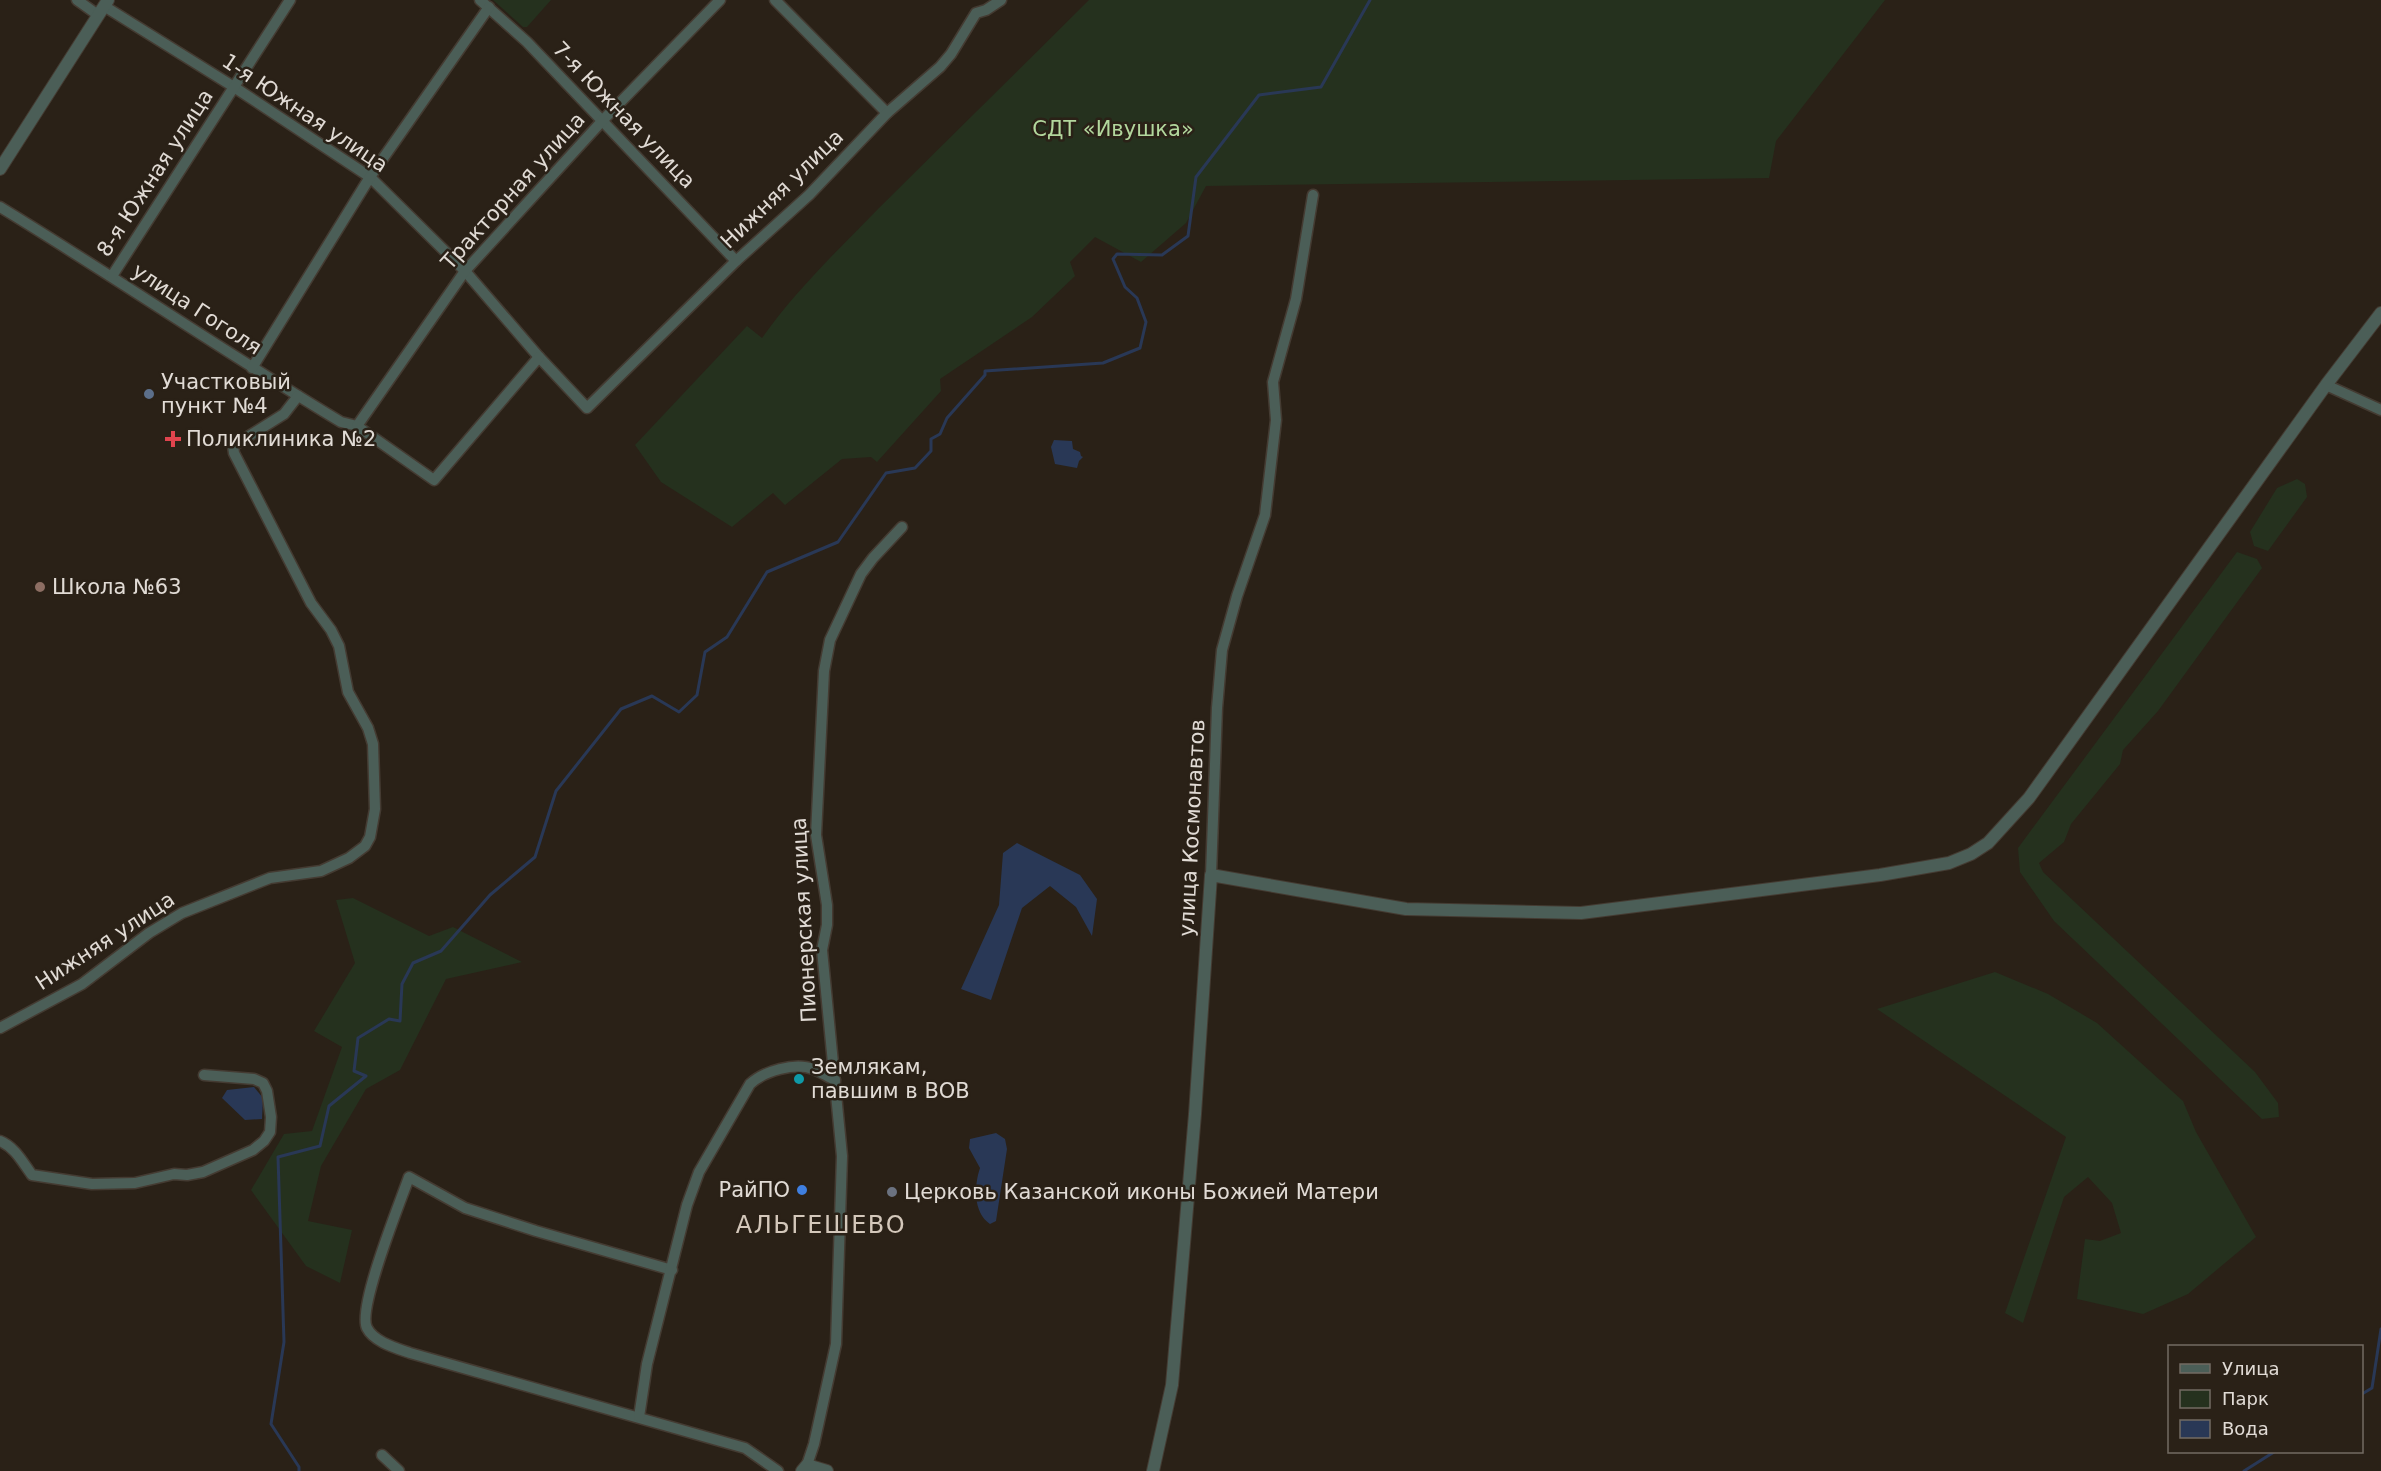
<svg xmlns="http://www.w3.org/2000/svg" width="2381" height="1471" viewBox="0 0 2381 1471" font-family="'DejaVu Sans',sans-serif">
<rect width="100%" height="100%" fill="#2a2117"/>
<!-- green -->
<g fill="#25311e">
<polygon points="493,0 551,0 527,27 523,27"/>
<path d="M 1089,0 L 1885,0 L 1776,141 L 1769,178 L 1206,186 L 1186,223 L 1141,262 L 1095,237 L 1070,262 L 1075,276 L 1032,317 L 940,379 L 941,391 L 877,462 L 871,457 L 842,459 L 785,505 L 773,493 L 732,527 L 661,482 L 635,445 L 747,326 L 762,338 C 795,291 838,250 878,209 C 948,139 1019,70 1089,0 Z"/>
<polygon points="2297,479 2305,484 2307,497 2268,551 2254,546 2250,532 2277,488"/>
<polygon points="2237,552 2257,559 2262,568 2158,711 2123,750 2120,764 2071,824 2064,842 2039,863 2043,872 2255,1072 2278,1103 2279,1117 2262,1119 2054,921 2020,872 2018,848"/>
<polygon points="353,898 429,936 453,927 522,962 446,979 400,1070 366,1089 321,1166 308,1221 352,1230 340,1283 306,1266 251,1190 284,1134 312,1131 342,1047 314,1031 355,963 336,900"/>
<polygon points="1995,972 2048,994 2097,1023 2183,1101 2196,1132 2256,1237 2188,1294 2143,1314 2077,1299 2085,1239 2100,1241 2121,1233 2112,1203 2088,1177 2064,1197 2023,1323 2005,1313 2066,1137 1877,1009"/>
</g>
<!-- water -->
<g fill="#293856">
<polygon points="1054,440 1072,441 1073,449 1080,452 1081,456 1083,457 1079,461 1077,468 1055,464 1051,447"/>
<polygon points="1017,843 1080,875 1097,899 1092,936 1076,907 1050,886 1022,908 991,1000 961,989 999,905 1003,853"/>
<polygon points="254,1087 263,1098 262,1119 245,1120 222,1098 227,1090"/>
<path d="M 996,1133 L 1005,1139 L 1007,1149 L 996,1221 L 990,1224 C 973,1212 974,1186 980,1168 L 969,1148 L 970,1139 Z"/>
</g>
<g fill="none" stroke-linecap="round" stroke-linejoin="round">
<!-- stream -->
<g stroke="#293856" stroke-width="3">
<polyline points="2362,1394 2372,1388 2381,1329"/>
<polyline points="299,1471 299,1467 271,1424 284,1342 278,1157 320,1146 329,1106 366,1076 354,1071 358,1038 389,1019 400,1021 402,984 413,963 441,951 490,895 535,857 556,791 621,709 652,696 679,712 697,695 705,652 727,637 767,572 838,542 886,473 915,468 931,451 931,439 940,434 947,418 985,375 985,371 1103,363 1140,348 1146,322 1137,298 1125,287 1113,259 1117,254 1162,255 1188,236 1196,177 1259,95 1321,87 1370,0"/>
<polyline points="2244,1471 2274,1452"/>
</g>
<defs>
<g id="minor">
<polyline points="77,0 98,15"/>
<polyline points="480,0 527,42 736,261"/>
<polyline points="775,0 887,113"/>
<polyline points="104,6 234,87 370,177 465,271 539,357 587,408 736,261 809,195 887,113 940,67 951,54 976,13 986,10 1001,0"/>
<path d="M 0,207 C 115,277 226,353 341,422 L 357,426 L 434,480 L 539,357"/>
<polyline points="112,276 290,0"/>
<polyline points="252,368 370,177 489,7"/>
<polyline points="2326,385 2381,410"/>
<polyline points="357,426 465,271 603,120 720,0"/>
<polyline points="1211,875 1217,708 1222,650 1237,596 1265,515 1276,420 1273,382 1296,299 1313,195"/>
<polyline points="0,1028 82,984 149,933 182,913 270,878 321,871 349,858 365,846 370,837 375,809 373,744 368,728 348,692 339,646 331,630 311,603 234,453 233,446 284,414 298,396"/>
<path d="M 0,1141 C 15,1147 23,1163 32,1175 L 92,1184 L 135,1183 L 174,1174 L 187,1175 L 203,1172 L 253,1150 L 264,1141 L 270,1132 L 271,1117 L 267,1091 L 263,1083 L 254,1079 L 204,1075"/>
<path d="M 672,1270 L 536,1231 L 465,1208 L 409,1177 C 400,1203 357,1308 367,1328 C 374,1342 396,1348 410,1353 L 745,1448 L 778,1471"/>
<path d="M 639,1417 L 647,1364 L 687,1205 L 699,1172 L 750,1084 C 764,1071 795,1062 813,1069 C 821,1072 828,1077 835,1080"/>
<polyline points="382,1455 399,1471"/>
<polyline points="807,1465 814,1444 836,1344 842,1156 822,950 827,925 827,905 816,835 824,671 830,640 861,574 873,558 902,527"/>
</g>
<g id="tertiary">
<polyline points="0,169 108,0"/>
<polyline points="802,1471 807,1465 827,1471"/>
<polyline points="1153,1471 1172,1385 1195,1114 1211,875 1406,909 1581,913 1880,875 1949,863 1971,854 1988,843 2029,798 2326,385 2381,313"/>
</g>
</defs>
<!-- minor casing -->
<use href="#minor" stroke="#443b32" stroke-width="13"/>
<!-- tertiary casing -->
<use href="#tertiary" stroke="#443b32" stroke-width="14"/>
<!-- minor -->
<use href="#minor" stroke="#4b5e57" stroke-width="10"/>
<!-- tertiary -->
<use href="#tertiary" stroke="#4b5e57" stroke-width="12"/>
</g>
<!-- markers -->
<circle fill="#5c6f8a" stroke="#2a2117" stroke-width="2" cx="149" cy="394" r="6"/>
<path fill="#e0444e" stroke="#2a2117" stroke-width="2" d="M170 430h6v6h6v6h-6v6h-6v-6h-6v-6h6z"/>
<circle fill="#8d6e63" stroke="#2a2117" stroke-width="2" cx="40" cy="587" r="6"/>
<circle fill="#0f9aa8" stroke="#2a2117" stroke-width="2" cx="799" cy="1079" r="6"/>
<circle fill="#3f7fe0" stroke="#2a2117" stroke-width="2" cx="802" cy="1190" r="6"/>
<circle fill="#6b7280" stroke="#2a2117" stroke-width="2" cx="892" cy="1192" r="6"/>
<g text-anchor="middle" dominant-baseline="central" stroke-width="5" stroke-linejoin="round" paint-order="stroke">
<!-- street labels -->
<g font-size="21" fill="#e1dbd5" stroke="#2a2117">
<text transform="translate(305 113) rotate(34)">1-я Южная улица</text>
<text transform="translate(624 115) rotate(46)">7-я Южная улица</text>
<text transform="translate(155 173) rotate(-57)">8-я Южная улица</text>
<text transform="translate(782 189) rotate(-44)">Нижняя улица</text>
<text transform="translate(513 191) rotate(-48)">Тракторная улица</text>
<text transform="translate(197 309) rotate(33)">улица Гоголя</text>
<text transform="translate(1192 828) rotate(-87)">улица Космонавтов</text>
<text transform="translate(804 920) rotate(-93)">Пионерская улица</text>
<text transform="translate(105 941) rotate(-33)">Нижняя улица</text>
</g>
<!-- park labels -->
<g font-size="21" fill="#b2d79d" stroke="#2a2117">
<text x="1113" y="129">СДТ «Ивушка»</text>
</g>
<!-- poi labels -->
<g font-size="21" fill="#e1dbd5" stroke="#2a2117" text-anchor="start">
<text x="161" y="382">Участковый<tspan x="161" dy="24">пункт №4</tspan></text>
<text x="186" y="439">Поликлиника №2</text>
<text x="52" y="587">Школа №63</text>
<text x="811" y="1067">Землякам,<tspan x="811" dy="24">павшим в ВОВ</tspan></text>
<text x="790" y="1190" text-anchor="end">РайПО</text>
<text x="904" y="1192">Церковь Казанской иконы Божией Матери</text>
</g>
<!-- quarter labels -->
<g font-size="24" letter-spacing="1.5" fill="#d4c8bb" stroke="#2a2117">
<text x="821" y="1225">АЛЬГЕШЕВО</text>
</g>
</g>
<!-- legend -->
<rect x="2168" y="1345" width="195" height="108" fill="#2a2117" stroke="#736b63" stroke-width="1.5"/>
<rect x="2180" y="1364" width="30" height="9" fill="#4b5e57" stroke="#736b63" stroke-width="1.5"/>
<text x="2222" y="1375" font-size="18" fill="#e1dbd5">Улица</text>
<rect x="2180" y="1390" width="30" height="18" fill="#25311e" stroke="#736b63" stroke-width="1.5"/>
<text x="2222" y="1405" font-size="18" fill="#e1dbd5">Парк</text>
<rect x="2180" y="1420" width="30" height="18" fill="#293856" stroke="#736b63" stroke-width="1.5"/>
<text x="2222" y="1435" font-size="18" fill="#e1dbd5">Вода</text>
</svg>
